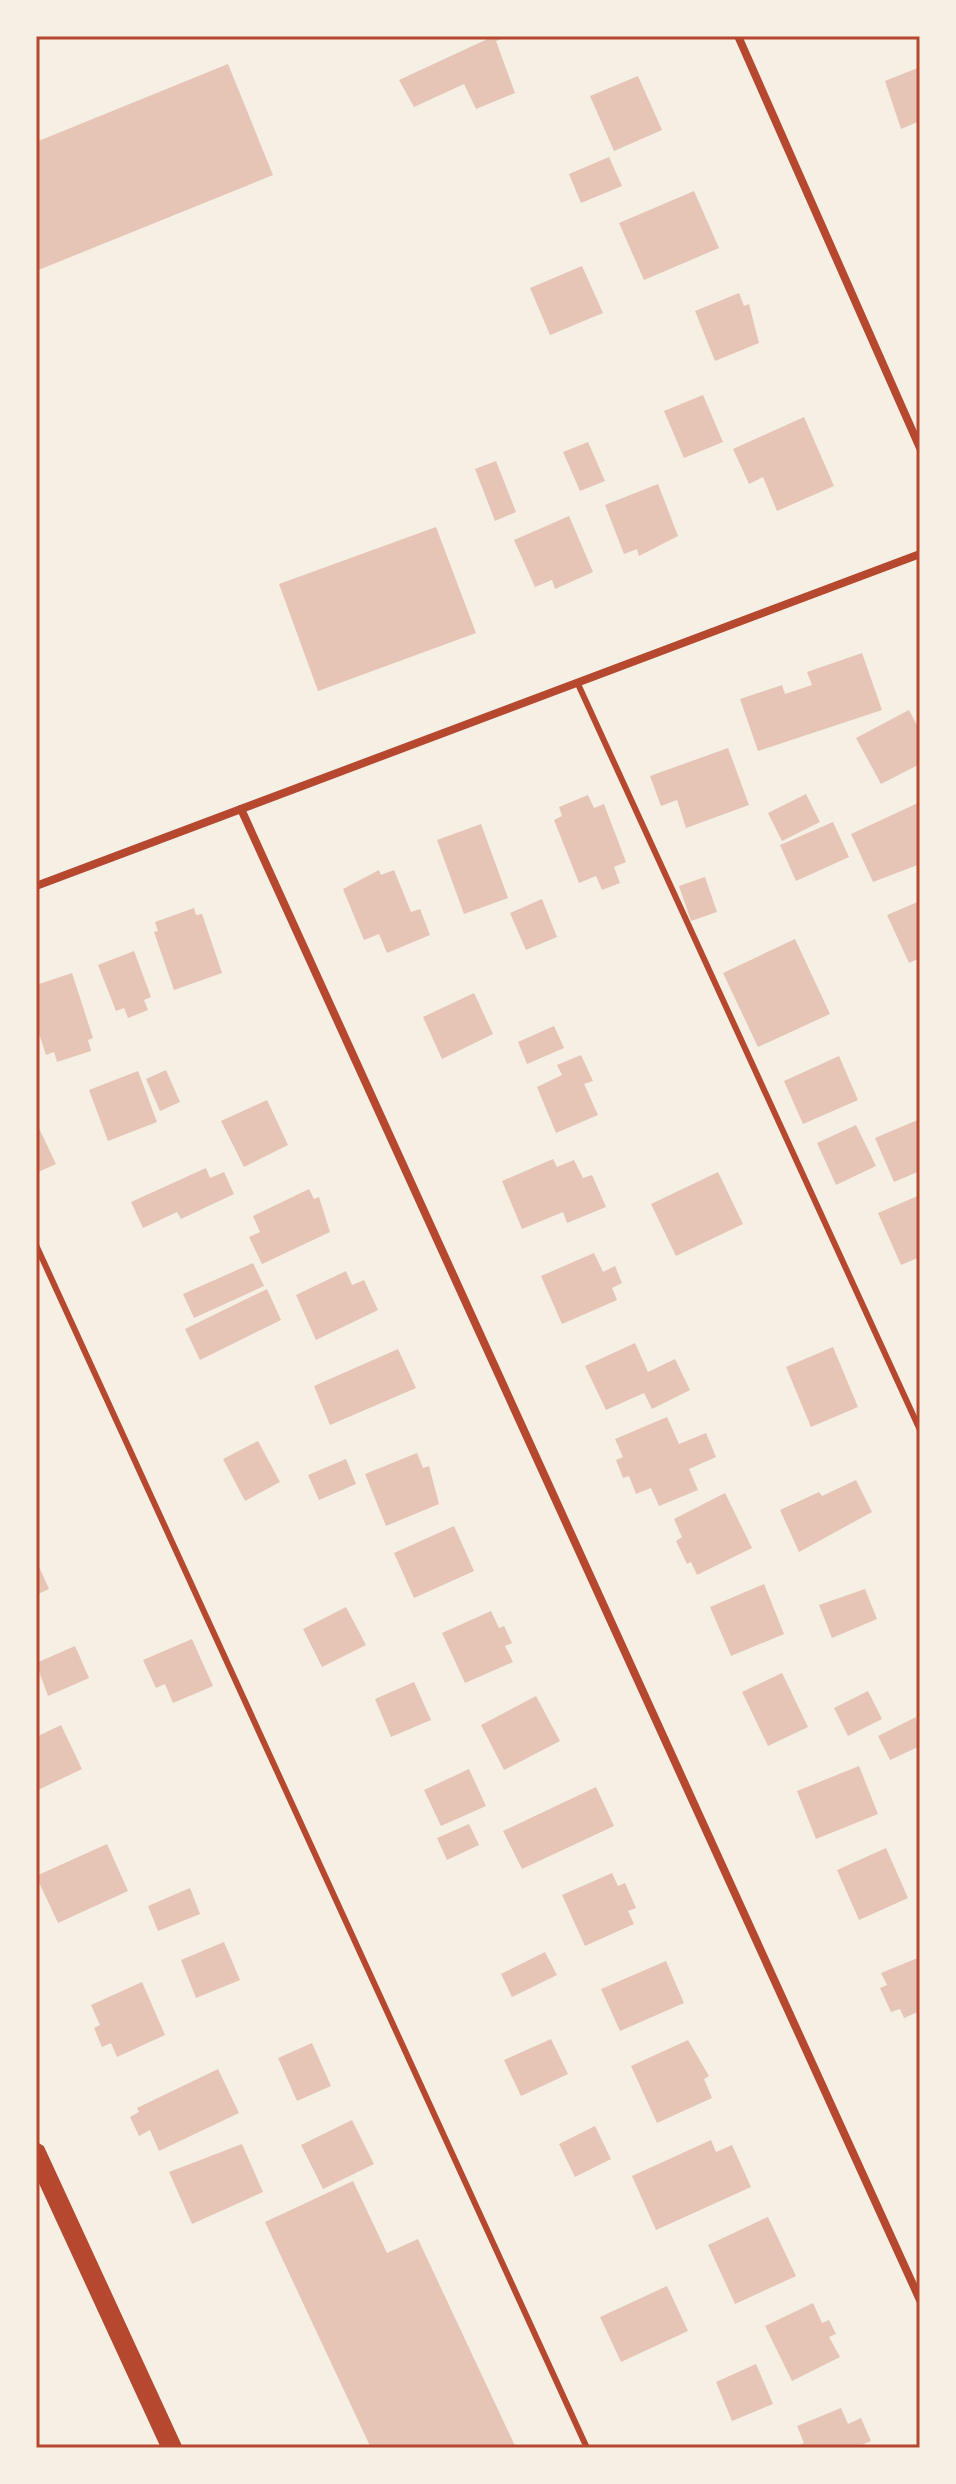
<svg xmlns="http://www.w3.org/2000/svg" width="956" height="2484" viewBox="0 0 956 2484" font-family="'Libre Baskerville',serif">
<rect width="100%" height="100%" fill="#f6efe4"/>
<!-- building -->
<g fill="#e6c5b7">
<polygon points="494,36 508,36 496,41 515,93 476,109 464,84 414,107 399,80"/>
<polygon points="228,64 273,175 36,271 36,142"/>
<polygon points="920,67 920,121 901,129 885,81"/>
<polygon points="638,76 662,130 614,151 590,96"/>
<polygon points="609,157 622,186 581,203 569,174"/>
<polygon points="694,191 719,248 644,280 619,223"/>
<polygon points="582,266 603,313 550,335 530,288"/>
<polygon points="739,293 744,306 749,304 759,343 715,361 695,311"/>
<polygon points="703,395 723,442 684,458 664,411"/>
<polygon points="804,417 834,486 777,511 763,477 749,484 733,449"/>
<polygon points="588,442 605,481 580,491 563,452"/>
<polygon points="496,461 516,512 495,521 475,469"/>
<polygon points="658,484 678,536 639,556 637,549 624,554 605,505"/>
<polygon points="569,516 593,572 555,589 552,580 535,587 514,540"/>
<polygon points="436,527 476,633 318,691 279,584"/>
<polygon points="862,653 882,710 758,751 740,699 782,685 785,694 812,685 807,672"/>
<polygon points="909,710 920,731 920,764 881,784 856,738"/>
<polygon points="728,748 749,805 686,828 677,800 661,806 650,776"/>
<polygon points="806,794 820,822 782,841 768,813"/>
<polygon points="588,795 594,808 604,804 626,862 614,867 620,883 602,890 596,876 579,883 554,820 562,816 559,807"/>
<polygon points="920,802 920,864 873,882 851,834"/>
<polygon points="833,822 849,857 796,881 780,845"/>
<polygon points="481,824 508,898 464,914 437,840"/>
<polygon points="379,870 381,875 394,870 411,912 420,909 430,935 387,953 379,934 364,940 343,889"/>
<polygon points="705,877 717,912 691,921 679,886"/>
<polygon points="542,899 557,937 526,950 510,913"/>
<polygon points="920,901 920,958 909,963 887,915"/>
<polygon points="194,908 196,915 202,914 222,973 174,990 154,932 158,931 155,922"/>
<polygon points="795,939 830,1014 758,1047 723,973"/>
<polygon points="134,951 151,997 144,1000 148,1010 128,1018 124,1008 116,1011 98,965"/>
<polygon points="72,973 93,1038 88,1040 91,1051 57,1062 54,1052 46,1055 36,1024 36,985"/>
<polygon points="474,993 493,1034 442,1059 423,1017"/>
<polygon points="554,1026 564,1048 527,1064 518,1042"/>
<polygon points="581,1055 593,1081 584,1084 598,1115 556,1133 537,1087 562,1075 557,1065"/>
<polygon points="839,1056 858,1100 803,1124 784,1081"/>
<polygon points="166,1070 180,1102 160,1111 146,1079"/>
<polygon points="138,1071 157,1122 108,1141 89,1090"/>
<polygon points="267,1100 288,1145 244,1167 221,1121"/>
<polygon points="920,1119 920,1171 894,1182 875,1138"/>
<polygon points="36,1122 56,1164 36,1173"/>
<polygon points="856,1125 876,1166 836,1185 817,1143"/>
<polygon points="553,1159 557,1167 574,1160 583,1178 592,1175 606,1207 567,1223 563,1212 522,1229 502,1181"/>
<polygon points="206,1168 210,1178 224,1172 234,1194 181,1219 177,1212 143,1228 131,1202"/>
<polygon points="718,1172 743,1224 676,1256 651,1204"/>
<polygon points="309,1189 314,1199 319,1197 330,1232 262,1264 249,1237 260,1232 253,1216"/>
<polygon points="920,1195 920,1257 901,1265 878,1213"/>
<polygon points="594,1253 603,1272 615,1266 622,1283 612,1288 617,1300 562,1324 541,1276"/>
<polygon points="253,1263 264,1286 194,1318 183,1294"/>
<polygon points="346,1271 352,1285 364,1280 378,1310 316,1340 296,1295"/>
<polygon points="267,1289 281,1320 200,1360 185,1329"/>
<polygon points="635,1343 648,1372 675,1359 690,1390 652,1409 644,1393 606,1410 585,1366"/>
<polygon points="833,1347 858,1407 811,1427 786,1367"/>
<polygon points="398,1349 416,1388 330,1425 314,1386"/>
<polygon points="667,1417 679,1444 706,1433 716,1457 689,1469 698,1490 659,1506 651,1488 636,1494 629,1476 623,1478 616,1460 623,1457 615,1439"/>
<polygon points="258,1441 280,1482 245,1501 223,1459"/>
<polygon points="417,1453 423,1468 429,1466 439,1504 386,1526 365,1474"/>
<polygon points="346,1459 356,1484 319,1500 308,1475"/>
<polygon points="856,1480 872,1512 799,1552 780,1510 819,1492 822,1496"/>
<polygon points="725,1493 752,1548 697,1575 691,1562 687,1564 676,1541 682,1537 674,1519"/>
<polygon points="454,1526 474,1571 414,1598 394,1553"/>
<polygon points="36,1560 49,1589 36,1595"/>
<polygon points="764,1584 784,1634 731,1656 710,1607"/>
<polygon points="865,1589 877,1619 832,1638 819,1605"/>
<polygon points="346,1607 366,1645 322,1667 303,1629"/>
<polygon points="491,1611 499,1628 504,1626 512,1643 505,1646 513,1662 465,1683 442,1633"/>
<polygon points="192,1639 213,1686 173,1703 165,1684 156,1688 143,1660"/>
<polygon points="75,1646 89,1678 48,1696 36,1663"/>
<polygon points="782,1673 808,1727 768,1746 742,1692"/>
<polygon points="414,1682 431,1720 391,1737 375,1699"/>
<polygon points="868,1691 882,1719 848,1736 834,1708"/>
<polygon points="536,1696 560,1741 504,1770 481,1725"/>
<polygon points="916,1717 920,1746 890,1760 878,1736"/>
<polygon points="61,1725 82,1769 36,1791 36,1737"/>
<polygon points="859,1766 878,1814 816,1839 797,1791"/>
<polygon points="469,1769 486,1806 441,1826 424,1790"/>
<polygon points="596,1787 614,1826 522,1869 503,1831"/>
<polygon points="469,1824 479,1845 447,1860 437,1838"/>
<polygon points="107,1844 128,1891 58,1923 36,1876"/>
<polygon points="886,1848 908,1898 859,1920 837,1870"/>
<polygon points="612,1873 618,1886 625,1883 636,1908 628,1911 634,1924 585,1946 562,1895"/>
<polygon points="190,1888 200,1914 158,1931 148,1906"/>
<polygon points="224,1942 240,1980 196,1998 181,1960"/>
<polygon points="545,1952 557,1975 512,1997 501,1974"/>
<polygon points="920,1957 920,2011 904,2018 900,2009 891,2012 880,1988 887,1985 881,1973"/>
<polygon points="666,1961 684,2003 620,2031 601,1989"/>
<polygon points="142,1982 165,2035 117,2057 111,2043 102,2047 94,2028 100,2025 91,2005"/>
<polygon points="551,2039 568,2074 521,2096 504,2060"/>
<polygon points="688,2040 709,2076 704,2079 712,2098 657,2123 631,2066"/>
<polygon points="312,2043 331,2086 297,2101 278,2058"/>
<polygon points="218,2069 239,2113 159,2151 150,2130 139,2136 130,2117 139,2112 137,2108"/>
<polygon points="352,2120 374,2164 323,2189 301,2145"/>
<polygon points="595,2126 611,2159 575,2177 559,2144"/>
<polygon points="711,2140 716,2152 732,2145 751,2187 656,2230 632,2176"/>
<polygon points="242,2144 263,2192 192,2224 169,2172"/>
<polygon points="353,2181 387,2253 418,2239 516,2448 371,2448 265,2222"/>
<polygon points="768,2217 796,2276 735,2304 708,2245"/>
<polygon points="667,2286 688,2331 621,2362 600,2317"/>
<polygon points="813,2303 822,2323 829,2320 836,2334 829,2337 840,2357 792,2381 765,2326"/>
<polygon points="756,2364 773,2404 732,2421 716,2382"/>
<polygon points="841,2408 848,2424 861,2418 871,2441 855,2448 793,2448 804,2443 797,2426"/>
</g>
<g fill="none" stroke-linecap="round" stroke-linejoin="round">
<!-- service -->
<g stroke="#b5482f" stroke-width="6">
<polyline points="578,684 920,1430"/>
<polyline points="36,1245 587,2448"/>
</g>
<!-- minor -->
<g stroke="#b5482f" stroke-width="8">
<polyline points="738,36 920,448"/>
<polyline points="241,809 920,2300"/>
<polyline points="36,886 920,554"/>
</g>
<!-- primary -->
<polyline stroke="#b5482f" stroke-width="20" points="36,2153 172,2448"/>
</g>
<!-- border -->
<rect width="956" height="2484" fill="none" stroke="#f6efe4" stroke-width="76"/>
<rect x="38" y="38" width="880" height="2408" fill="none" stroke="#b5482f" stroke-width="3"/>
</svg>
